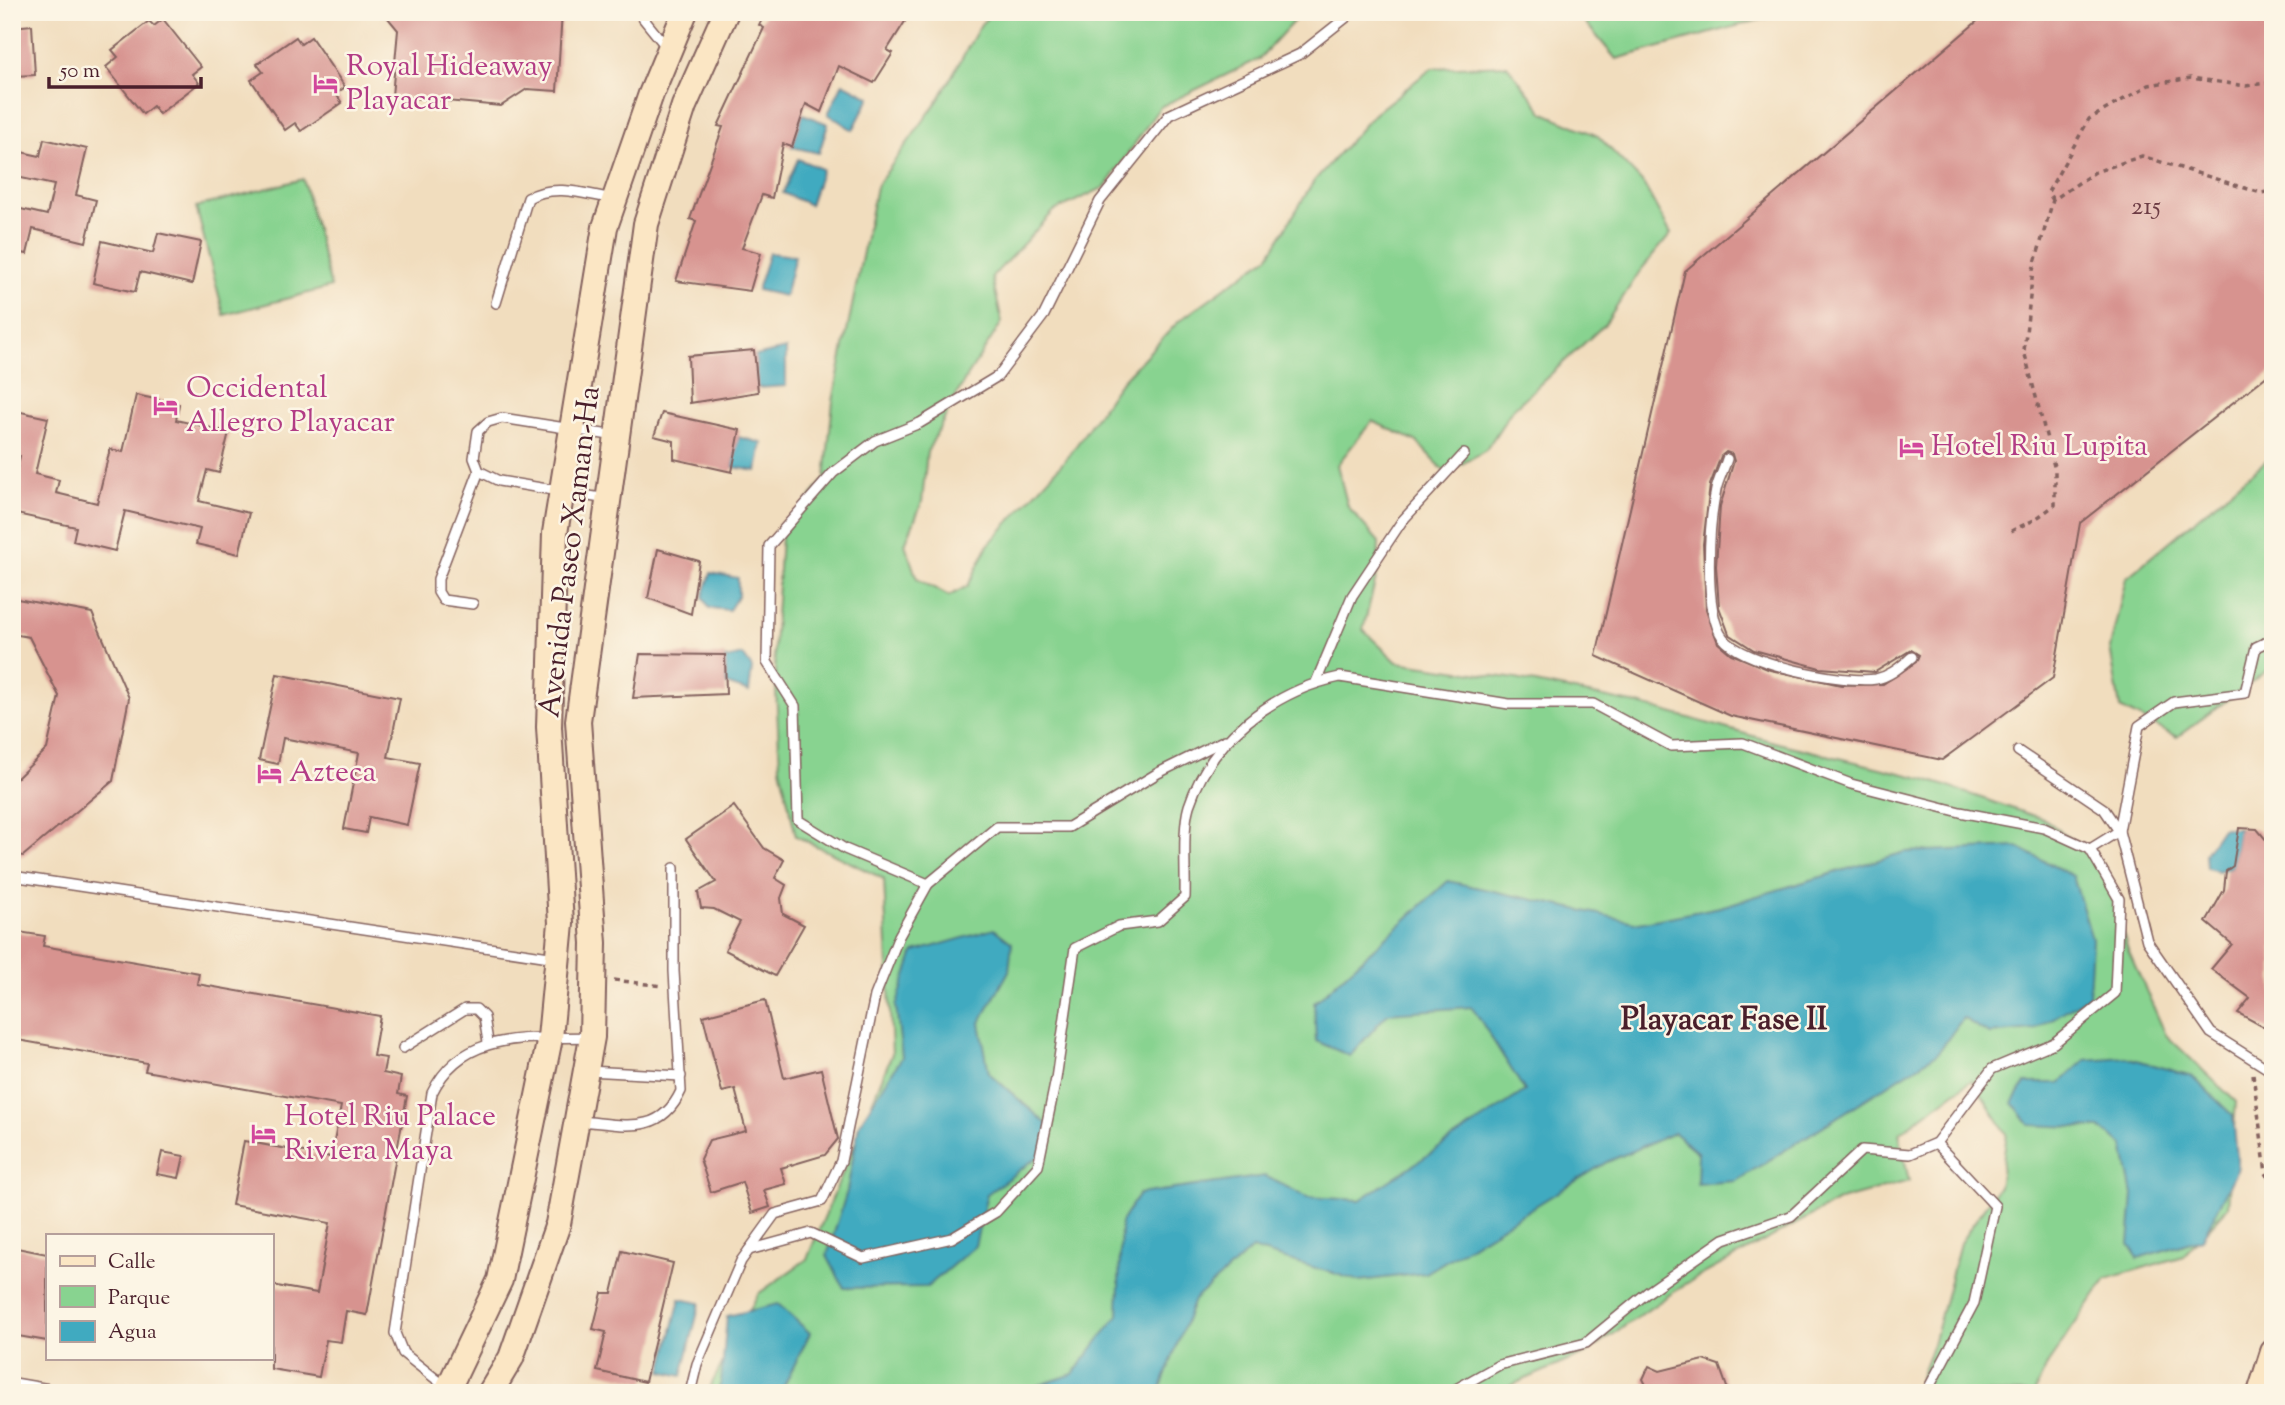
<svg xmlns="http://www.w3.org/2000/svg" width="2285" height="1405" viewBox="0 0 2285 1405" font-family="'Sorts Mill Goudy',serif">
<rect width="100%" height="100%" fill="#fcf5e5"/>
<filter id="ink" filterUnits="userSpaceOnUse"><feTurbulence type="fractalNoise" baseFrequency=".0143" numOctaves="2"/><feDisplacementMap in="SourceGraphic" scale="14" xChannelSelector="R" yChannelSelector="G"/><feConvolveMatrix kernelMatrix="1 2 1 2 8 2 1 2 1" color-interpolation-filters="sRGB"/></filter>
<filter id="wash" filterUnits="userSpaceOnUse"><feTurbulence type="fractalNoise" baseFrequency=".00686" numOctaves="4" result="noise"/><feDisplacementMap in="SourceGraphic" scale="28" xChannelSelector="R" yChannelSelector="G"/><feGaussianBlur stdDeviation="1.57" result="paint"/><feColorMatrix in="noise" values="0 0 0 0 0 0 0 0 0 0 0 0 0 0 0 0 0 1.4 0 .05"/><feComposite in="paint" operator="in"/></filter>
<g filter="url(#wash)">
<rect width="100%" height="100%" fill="#f1ddbe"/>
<!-- green -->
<g fill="#88d390" stroke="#69795e" stroke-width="2">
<polygon points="993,12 1302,12 1259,59 1160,107 1105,187 1054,211 992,277 1002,322 963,383 927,452 922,502 905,544 917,579 949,596 968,586 988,545 1069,456 1118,385 1179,321 1269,256 1314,181 1374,114 1432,68 1507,65 1544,113 1598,136 1643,183 1671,234 1640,271 1606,323 1512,410 1486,450 1446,473 1416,441 1372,421 1337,465 1348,507 1379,542 1378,570 1363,630 1397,662 1516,679 1642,705 1778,743 1925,779 2046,820 2103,865 2128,950 2166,1035 2236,1102 2228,1207 2183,1256 2106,1279 2048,1363 2034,1393 1914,1393 1933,1344 1960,1243 1999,1186 2007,1134 1972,1080 1899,1133 1909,1181 1840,1200 1685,1284 1586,1353 1493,1393 707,1393 758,1294 807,1259 892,1054 884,879 796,836 780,767 774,649 781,536 825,478 833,401 876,187 939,99 981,24"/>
<polygon points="1587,12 1788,12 1616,59 1584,21"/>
<polygon points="303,179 331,287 224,315 196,207"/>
<polygon points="2273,455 2273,666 2177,737 2120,708 2110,648 2126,578"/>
</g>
<!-- water -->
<g fill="#40aac0" stroke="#456476" stroke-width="2">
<polygon points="843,83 870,97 853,130 828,114"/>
<polygon points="803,114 828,124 819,153 792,147"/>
<polygon points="798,159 822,169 810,205 783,193"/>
<polygon points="769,253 795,256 785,296 757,290"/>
<polygon points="786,349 786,386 757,388 755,356"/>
<polygon points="738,437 762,443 757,471 733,467"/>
<polygon points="711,573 738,578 738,596 729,610 709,608 703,597"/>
<polygon points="743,655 752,668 749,692 726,684 725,659"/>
<polygon points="2222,828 2239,828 2233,866 2219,871 2206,868 2205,853"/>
<polygon points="2017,847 2073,876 2092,939 2089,996 2034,1030 1989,1034 1963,1018 1937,1054 1736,1181 1697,1184 1698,1153 1674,1133 1607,1162 1426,1273 1359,1281 1252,1249 1194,1300 1159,1393 1016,1393 1073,1374 1118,1315 1121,1222 1139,1194 1265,1176 1307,1197 1360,1200 1525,1091 1472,1007 1388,1013 1350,1056 1316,1041 1314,1003 1448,881 1639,923 1720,907 1905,852"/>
<polygon points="994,929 1012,943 1009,971 980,1023 989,1073 1048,1125 1043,1153 987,1194 975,1246 927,1287 844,1288 827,1256 847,1191 859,1124 902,1057 896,1006 914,952"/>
<polygon points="2126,1057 2192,1076 2233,1116 2238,1168 2202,1239 2138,1258 2129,1244 2133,1195 2123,1145 2100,1128 2030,1125 2013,1103 2025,1083 2060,1083 2085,1060"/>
<polygon points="680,1299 700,1303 682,1376 662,1371"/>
<polygon points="778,1304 810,1333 784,1386 788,1393 717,1393 721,1382 727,1316"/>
</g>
<g id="blocks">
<!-- building -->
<g fill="#d7938f" fill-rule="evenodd">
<polygon points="383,12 562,12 557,91 527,89 501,106 392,96 398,30"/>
<polygon points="766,12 911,12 887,50 893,53 874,83 839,66 821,112 806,104 792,147 783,144 772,198 762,195 742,248 761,253 750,291 676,281 696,221 690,219 723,127 718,126 764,28 759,25"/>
<path d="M 1988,12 L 2273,12 L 2273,371 L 2080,523 L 2053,678 L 1942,760 L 1731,716 L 1596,656 L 1685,271 ZM 1726,452 L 1732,454 L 1734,461 L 1720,506 L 1716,566 L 1719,607 L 1729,634 L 1754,650 L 1820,668 L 1875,672 L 1911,650 L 1919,655 L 1916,662 L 1883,684 L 1841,685 L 1770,670 L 1731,654 L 1718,643 L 1706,609 L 1703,544 L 1710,485 L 1721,456 Z"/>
<polygon points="163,19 201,67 192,74 199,83 159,114 153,106 143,114 106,67 118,57 112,50 149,21 154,26"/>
<polygon points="32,25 35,75 12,76 12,27"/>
<polygon points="296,37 301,44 311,37 345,87 336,94 342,103 301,131 295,123 285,130 251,80 263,72 257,64"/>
<polygon points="44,139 87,149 76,195 96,200 86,242 33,229 27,254 12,251 12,207 47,215 54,185 12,176 12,150 40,156"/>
<polygon points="158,233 201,242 192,284 140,272 135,292 93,283 102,241 153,253"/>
<polygon points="754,350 758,392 690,403 688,356"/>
<polygon points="136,395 179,404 176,420 229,432 219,473 207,470 199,501 249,513 239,554 196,544 200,529 125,511 115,551 73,541 76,527 12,513 12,489 20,456 12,454 12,410 48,418 35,474 59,480 56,493 97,503 110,449 123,452"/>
<polygon points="662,413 740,430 732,472 674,459 674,441 654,436"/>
<polygon points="658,549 699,561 691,614 648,598"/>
<polygon points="12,598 92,613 129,698 113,781 23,856 12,854 12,783 47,749 59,696 29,637 12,634"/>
<polygon points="640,654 725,655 726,694 633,698"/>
<polygon points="277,674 400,698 388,757 420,763 407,825 369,817 366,833 344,829 359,753 283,738 278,764 259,760"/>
<polygon points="734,806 764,848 784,860 775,878 786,885 781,898 783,914 804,925 775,976 725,950 740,922 714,909 701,908 698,892 716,882 686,839"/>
<polygon points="2239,828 2257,829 2273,848 2273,1032 2238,1013 2250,998 2211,969 2232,944 2206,922 2224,890 2226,871 2233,866"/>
<polygon points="12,931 45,936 43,946 199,973 197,984 380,1016 373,1056 386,1058 383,1073 401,1077 398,1094 407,1096 367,1315 346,1311 341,1342 326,1340 319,1377 271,1369 271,1285 317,1293 330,1223 232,1205 244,1141 331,1157 341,1106 145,1071 147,1063 12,1039"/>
<polygon points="765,1000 784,1078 821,1069 838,1139 825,1155 781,1168 786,1184 764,1190 770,1207 752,1213 742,1182 711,1192 700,1159 709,1140 746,1131 735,1089 722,1092 703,1016"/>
<polygon points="162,1152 184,1156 179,1178 157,1174"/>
<polygon points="12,1247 47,1254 47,1341 12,1335"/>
<polygon points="622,1251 673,1263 645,1382 597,1371 606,1332 593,1329 602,1293 612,1293"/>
<polygon points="1704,1360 1719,1365 1729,1393 1650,1393 1643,1379 1649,1366 1660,1371"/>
</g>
</g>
</g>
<g filter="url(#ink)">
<use href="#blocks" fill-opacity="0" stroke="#84625e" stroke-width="2"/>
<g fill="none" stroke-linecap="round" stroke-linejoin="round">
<defs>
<g id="lane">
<polyline points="638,12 668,49"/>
<path d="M 496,303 L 528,198 C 554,183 585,194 613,199"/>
<path d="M 1727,459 C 1724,469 1718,480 1716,490 C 1709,523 1703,611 1723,638 C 1743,664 1845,684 1876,679 C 1891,676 1901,666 1912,657"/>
<polyline points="607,499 499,481 479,471 474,458 478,431 488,422 502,418 616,436"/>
<polyline points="473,604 443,600 438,592 438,579 479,471"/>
<polyline points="1316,682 1352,596 1402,521 1464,454"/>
<polyline points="2018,751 2104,809 2119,831 2147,941 2211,1033 2273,1072"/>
<polyline points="12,876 556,958"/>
<polyline points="928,884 997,827 1069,827 1158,773 1225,740"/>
<polyline points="403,1048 465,1009 476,1009 484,1017 488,1042"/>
<polyline points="588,1071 681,1076"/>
<path d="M 580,1121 C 622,1124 660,1137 681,1091 L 674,971 L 674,868"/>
<path d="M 749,1250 L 811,1233 L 863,1258 L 952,1238 L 996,1212 L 1038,1166 L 1056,1079 L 1075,948 L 1119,926 L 1158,921 L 1185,897 C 1186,872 1182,829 1189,806 C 1211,739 1273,691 1340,677 L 1509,704 L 1593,704 L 1671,746 L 1743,743 L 1851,784 L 1960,812 L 2044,828 L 2090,849"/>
<path d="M 446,1387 L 403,1353 L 395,1333 L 432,1093 C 462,1030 528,1039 588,1037"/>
<polyline points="690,1393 697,1364 741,1261 775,1214 822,1201 841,1161 875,996 899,936 928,884 845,849 798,820 795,706 767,662 769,546 833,473 875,441 920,423 998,376 1044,315 1100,201 1169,115 1300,54 1353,12"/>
<polyline points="1449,1393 1499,1365 1586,1343 1648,1292 1724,1239 1791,1216 1862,1150 1910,1154 1936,1143 1992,1069 2054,1043 2115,993 2119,899 2090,849 2119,831 2139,726 2174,702 2245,693 2256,647 2273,639"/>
<polyline points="1926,1393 1974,1303 1995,1206 1936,1143"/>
</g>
<polyline id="street" points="12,1387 47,1393"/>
<g id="secondary">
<polyline points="446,1393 500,1280 550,1038 561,923 549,727 555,533 605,227 651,94 685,12"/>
<polyline points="490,1393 511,1358 558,1224 592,1037 594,943 578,721 646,224 684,106 726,12"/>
<polyline points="2260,1393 2273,1352"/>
</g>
</defs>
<!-- lane casing -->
<use href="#lane" stroke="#84625e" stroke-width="12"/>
<!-- street casing -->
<use href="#street" stroke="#84625e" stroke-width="21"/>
<!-- secondary casing -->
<use href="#secondary" stroke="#84625e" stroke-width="28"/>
<!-- path -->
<g stroke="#84625e" stroke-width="3.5" stroke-dasharray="5 5" stroke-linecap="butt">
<polyline points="2053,200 2048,192 2089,119 2149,85 2191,78 2246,86 2273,82"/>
<polyline points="2011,531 2034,520 2055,505 2055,470 2024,351 2033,270 2053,200 2095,172 2142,156 2261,193 2273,191"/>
<polyline points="614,980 662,986"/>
<polyline points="2253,1074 2266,1173 2273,1185"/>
<polyline points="2269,1332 2273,1321"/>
</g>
<!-- lane -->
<use href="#lane" stroke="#fff" stroke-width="9"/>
<!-- street -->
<use href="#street" stroke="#fff" stroke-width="18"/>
<!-- secondary -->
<use href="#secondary" stroke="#fbe6c4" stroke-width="24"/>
</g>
</g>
<!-- icons -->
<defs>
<symbol id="hotel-bare" viewBox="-9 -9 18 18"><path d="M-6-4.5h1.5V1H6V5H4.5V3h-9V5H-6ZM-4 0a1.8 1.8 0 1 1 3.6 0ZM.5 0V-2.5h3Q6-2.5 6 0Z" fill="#d1479c" stroke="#fcf5e5" stroke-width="2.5" paint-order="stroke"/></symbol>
</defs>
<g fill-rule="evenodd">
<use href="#hotel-bare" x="308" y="66" width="35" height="35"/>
<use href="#hotel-bare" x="148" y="388" width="35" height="35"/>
<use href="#hotel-bare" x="1894" y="430" width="35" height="35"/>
<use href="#hotel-bare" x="252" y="756" width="35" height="35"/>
<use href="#hotel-bare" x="246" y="1116" width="35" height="35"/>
</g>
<g text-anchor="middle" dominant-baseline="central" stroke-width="5" stroke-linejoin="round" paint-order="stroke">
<!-- number labels -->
<g font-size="26" fill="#6d3c44">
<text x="2146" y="207">215</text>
</g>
<!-- hotel labels -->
<g font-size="30" fill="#b23c85" stroke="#fcf5e5" text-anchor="start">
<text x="346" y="67">Royal Hideaway<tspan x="346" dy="34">Playacar</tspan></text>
<text x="186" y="389">Occidental<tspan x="186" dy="34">Allegro Playacar</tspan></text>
<text x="1931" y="447">Hotel Riu Lupita</text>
<text x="289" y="773">Azteca</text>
<text x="284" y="1117">Hotel Riu Palace<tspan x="284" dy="34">Riviera Maya</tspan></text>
</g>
<!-- street labels -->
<g font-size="30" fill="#4a1f2b" stroke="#fcf5e5">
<text transform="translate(571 552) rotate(-83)">Avenida Paseo Xaman-Ha</text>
</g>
<!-- neighbourhood labels -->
<g font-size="32" font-weight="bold" fill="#4a1f2b" stroke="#fcf5e5">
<text x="1724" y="1021">Playacar Fase II</text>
</g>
</g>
<!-- margin -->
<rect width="2285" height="1405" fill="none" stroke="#fcf5e5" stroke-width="42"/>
<!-- legend -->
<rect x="46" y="1234" width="228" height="126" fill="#fcf5e5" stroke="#b59f9b" stroke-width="2"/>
<rect x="60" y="1256" width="35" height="10" fill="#fbe6c4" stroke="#b59f9b" stroke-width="2"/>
<text x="108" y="1268" font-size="21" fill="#4a1f2b">Calle</text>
<rect x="60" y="1286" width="35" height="21" fill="#88d390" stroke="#b59f9b" stroke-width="2"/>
<text x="108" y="1304" font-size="21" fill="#4a1f2b">Parque</text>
<rect x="60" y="1321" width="35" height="21" fill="#40aac0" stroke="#b59f9b" stroke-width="2"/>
<text x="108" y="1338" font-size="21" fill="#4a1f2b">Agua</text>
<!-- scale -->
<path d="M49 77v10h152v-10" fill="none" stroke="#4a1f2b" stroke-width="3.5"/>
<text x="60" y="77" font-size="21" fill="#4a1f2b" stroke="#fcf5e5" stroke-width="5" paint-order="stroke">50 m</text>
</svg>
